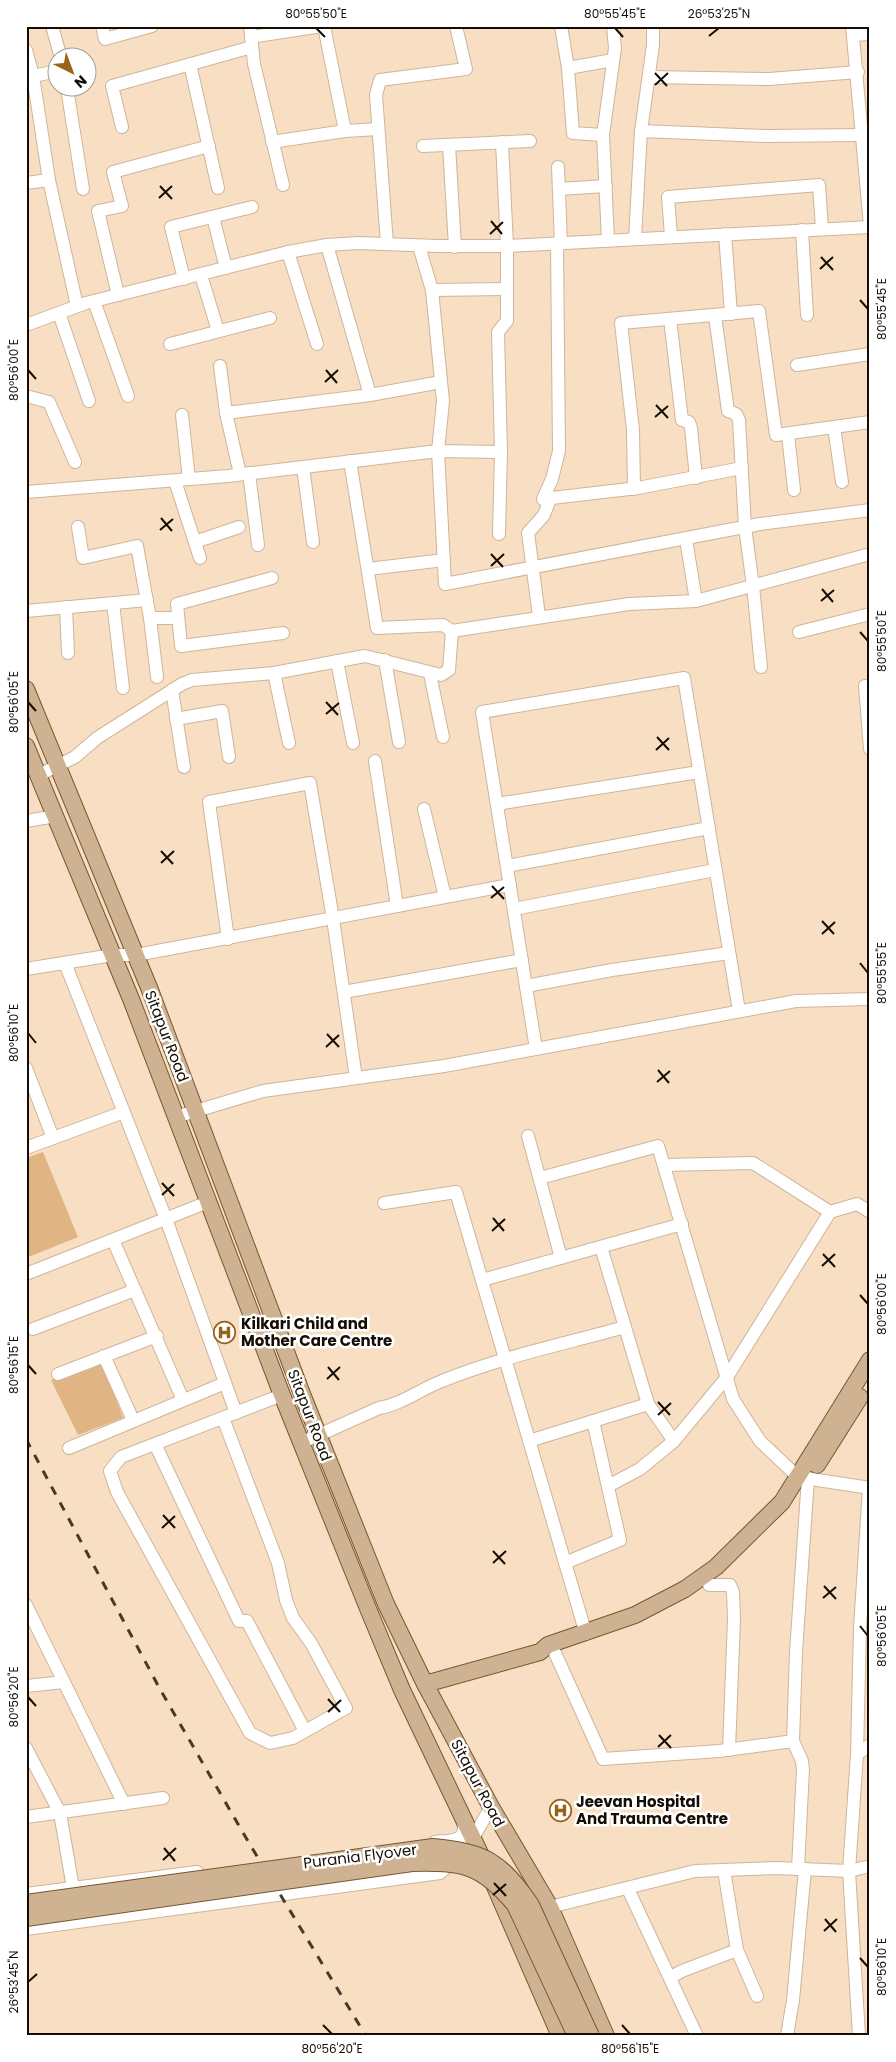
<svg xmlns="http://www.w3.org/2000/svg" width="896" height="2062" viewBox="0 0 896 2062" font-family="Poppins,sans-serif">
<rect width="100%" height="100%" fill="#f8dfc3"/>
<!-- green -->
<g fill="#e0b583">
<polygon points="43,1152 78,1237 26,1258 26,1158"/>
<polygon points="102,1361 123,1418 78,1435 51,1380"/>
</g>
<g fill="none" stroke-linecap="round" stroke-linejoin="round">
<defs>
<g id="minor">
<polyline points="52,26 61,58"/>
<polyline points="102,26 105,39 152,26"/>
<polyline points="250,26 254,64 283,185"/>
<polyline points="324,26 345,131"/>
<polyline points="561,26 568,68 573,133 603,135"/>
<polyline points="852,26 870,226"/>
<polyline points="853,35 870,34"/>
<polyline points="251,37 322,26"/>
<polyline points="26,50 33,76 49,180 77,306"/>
<polyline points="190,64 218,188"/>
<polyline points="568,68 613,60"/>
<polyline points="33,76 58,71"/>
<polyline points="649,77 769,79 858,72"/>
<polyline points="67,88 83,189"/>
<polyline points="122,127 112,86 252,47"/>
<polyline points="641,131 767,136 863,135"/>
<polyline points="272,142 345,131 378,129"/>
<polyline points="449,145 455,247"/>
<polyline points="423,146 530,141"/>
<polyline points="558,167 561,244"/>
<polyline points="26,183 49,180"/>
<polyline points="559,189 606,186"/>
<polyline points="213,217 226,268"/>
<polyline points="802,230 807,315"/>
<polyline points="725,234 731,314"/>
<polyline points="671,236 668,197 819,185 822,229"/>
<polyline points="635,238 641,131 653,45 653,26"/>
<polyline points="608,240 603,135 615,48 613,26"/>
<polyline points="387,244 376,95 380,80 466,69 456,26"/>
<polyline points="557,244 559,451 552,479 543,499 638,488 742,468"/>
<polyline points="327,245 370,395"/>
<polyline points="419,246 432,290 443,401 438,451 445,584 760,524 870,510"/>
<polyline points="288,252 317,344"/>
<polyline points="201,275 218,331"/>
<polyline points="184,279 171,227 252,207"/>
<polyline points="432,290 506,289"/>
<polyline points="118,295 98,211 122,206 113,172 209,146"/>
<polyline points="94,301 128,396"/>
<polyline points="59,313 89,401"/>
<polyline points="715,316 728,411 736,414 739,420 745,527 753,586 761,667"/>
<polyline points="670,319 682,420 689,422 691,428 696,478"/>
<polyline points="26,325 86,303 288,252 327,245 358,243 437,246 507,246 870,227"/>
<polyline points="170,344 270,318"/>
<polyline points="797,365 870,354"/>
<polyline points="220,366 226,413 240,474"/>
<polyline points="26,396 49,402 75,462"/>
<polyline points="226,413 370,395 441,382"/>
<polyline points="182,415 189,479"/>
<polyline points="834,427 842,482"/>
<polyline points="788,434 794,490"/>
<polyline points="350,461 377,628 443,625 452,631 629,604 696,601 870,554"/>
<polyline points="303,467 313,542"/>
<polyline points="249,473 258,545"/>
<polyline points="175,481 200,558"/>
<polyline points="634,489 633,430 621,323 759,311 776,435 870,422"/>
<polyline points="26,492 228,476 438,451 501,452"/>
<polyline points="78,527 83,558 137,546 150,618 157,677"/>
<polyline points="499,534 501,452 498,332 507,321 507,246 502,142"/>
<polyline points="686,539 696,601"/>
<polyline points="195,542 239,527"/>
<polyline points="368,569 444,560"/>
<polyline points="272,578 177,604 181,646 283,633"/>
<polyline points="113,603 123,688"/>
<polyline points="66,607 68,653"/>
<polyline points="26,611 147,600"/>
<polyline points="539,616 528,533 544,515 550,499"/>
<polyline points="150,618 177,618"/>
<polyline points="799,632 870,614"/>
<polyline points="385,660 399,742"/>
<polyline points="337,661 353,743"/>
<polyline points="274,673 289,743"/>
<polyline points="430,674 443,737"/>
<polyline points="865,686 870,749"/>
<polyline points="172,690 184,767"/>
<polyline points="176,719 222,711 229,757"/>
<polyline points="375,761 397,906"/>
<polyline points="39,775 75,757 97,738 182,684 192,680 274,673 365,656 441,675 449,670 452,631"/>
<polyline points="497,804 699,772"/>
<polyline points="424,809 445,897"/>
<polyline points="26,821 56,816"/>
<polyline points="507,866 709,828"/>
<polyline points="514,909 715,870"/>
<polyline points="228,939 209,802 310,783 333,919 356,1078"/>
<polyline points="65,963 166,1219 236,1413"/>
<polyline points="26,969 113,955 136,955 510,885"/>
<polyline points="526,986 612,970 729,953"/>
<polyline points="344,992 522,960"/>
<polyline points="536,1049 482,712 684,678 739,1011"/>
<polyline points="26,1068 53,1138"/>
<polyline points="176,1117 263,1091 444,1066 796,1001 870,999"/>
<polyline points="528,1136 561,1258"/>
<polyline points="26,1148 124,1112"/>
<polyline points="664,1165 753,1163 830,1212"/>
<polyline points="540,1178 658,1146 733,1399 760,1441 798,1477 870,1488"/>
<polyline points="384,1203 456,1192 586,1634"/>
<polyline points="113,1240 183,1400"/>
<polyline points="601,1247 648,1404 674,1441"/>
<polyline points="26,1274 208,1202"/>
<polyline points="482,1280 682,1224"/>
<polyline points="33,1329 135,1290"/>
<polyline points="104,1356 133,1420"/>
<polyline points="58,1374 157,1336"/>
<polyline points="223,1418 278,1563 286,1600 293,1618 311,1643 346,1708 293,1738 270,1743 250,1733 117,1492 110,1471 121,1457 282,1395"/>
<polyline points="529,1441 648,1404"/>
<path d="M 301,1443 L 379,1408 C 402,1404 421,1389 442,1381 C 501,1357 564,1344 625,1327"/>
<polyline points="155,1444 239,1621 247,1621 305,1731"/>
<polyline points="69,1448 225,1383"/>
<polyline points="608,1486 640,1469 674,1441 727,1377 830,1212 857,1204 870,1212"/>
<polyline points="565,1563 620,1540 593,1421"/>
<polyline points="709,1585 730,1585 733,1592 734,1619 729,1750"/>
<polyline points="26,1605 124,1804"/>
<polyline points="555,1653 603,1759 719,1751 793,1741 796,1652 808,1478"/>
<polyline points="26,1686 64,1682"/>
<polyline points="793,1741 802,1761 803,1769 798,1869"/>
<polyline points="26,1748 60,1813 73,1888"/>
<polyline points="857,1754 860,1628 869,1488"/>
<polyline points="26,1817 163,1798"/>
<path d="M 435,1842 C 452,1840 468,1843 463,1820"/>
<polyline points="470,1843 491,1807"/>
<polyline points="724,1870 737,1950 757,1996"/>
<polyline points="628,1889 697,2036"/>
<polyline points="26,1894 197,1872"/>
<polyline points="550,1907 695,1871 776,1868 849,1871 870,1866"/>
<polyline points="26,1929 440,1873 453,1861"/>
<polyline points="671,1977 682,1971 737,1950"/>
<polyline points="787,2036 793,2000 805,1869"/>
<polyline points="859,2036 849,1871 857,1754 870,1745"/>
</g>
<g id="major">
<polyline points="26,689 150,990 302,1394 386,1604 425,1684 491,1807 550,1907 606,2036"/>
<polyline points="26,746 131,999 282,1395 369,1611 402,1690 486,1866 560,2036"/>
<polyline points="817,1465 860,1397"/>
<polyline points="425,1684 540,1652 548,1645 635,1615 685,1589 716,1567 782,1502 870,1360"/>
</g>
</defs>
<!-- minor casing -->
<use href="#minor" stroke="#ceb59a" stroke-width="14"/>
<!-- major casing -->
<use href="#major" stroke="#785730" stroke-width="18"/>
<!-- minor -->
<use href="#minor" stroke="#fff" stroke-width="12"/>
<!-- major -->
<use href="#major" stroke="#ceb291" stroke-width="16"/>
<!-- rail -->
<polyline stroke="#463a2d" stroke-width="3" stroke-dasharray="9 9" stroke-linecap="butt" points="26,1439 161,1691 249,1843 366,2036"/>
<defs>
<g id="major-bridge">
<path d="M 26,1903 L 433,1847 C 484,1851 502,1862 531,1905 L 591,2036"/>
<path d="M 26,1918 L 412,1863 C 462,1862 481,1864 515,1905 L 576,2036"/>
</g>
</defs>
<!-- major-bridge casing -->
<use href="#major-bridge" stroke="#785730" stroke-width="18" stroke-linecap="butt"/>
<!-- major-bridge -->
<use href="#major-bridge" stroke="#ceb291" stroke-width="16"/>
</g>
<!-- ticks -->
<path fill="none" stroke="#150d04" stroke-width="2" d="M 316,28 L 325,37M 615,28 L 623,37M 709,36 L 719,28M 655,73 L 667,86M 655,85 L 668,73M 160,186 L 172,199M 159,198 L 172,186M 491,221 L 502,234M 490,234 L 503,222M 821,257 L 833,270M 820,269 L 833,257M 860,300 L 868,309M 28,370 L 36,379M 326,370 L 337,383M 325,382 L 338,370M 656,405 L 668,418M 655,417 L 668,406M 161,518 L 172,531M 160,530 L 173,519M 491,554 L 503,567M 491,566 L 504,554M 822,589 L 833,602M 821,601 L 834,590M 860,632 L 868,641M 28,702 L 36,711M 326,702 L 338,715M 326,714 L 339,703M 657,737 L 669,750M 656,750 L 669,738M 161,851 L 173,864M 161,863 L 174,851M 492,886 L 504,899M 491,898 L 504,887M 822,921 L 834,934M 822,934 L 835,922M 860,963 L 868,973M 28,1033 L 36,1043M 327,1034 L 339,1047M 326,1047 L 339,1035M 658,1070 L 669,1083M 657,1082 L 670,1071M 162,1183 L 174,1196M 162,1195 L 174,1184M 493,1218 L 504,1231M 492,1231 L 505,1219M 823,1254 L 835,1267M 822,1266 L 835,1254M 860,1295 L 868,1304M 28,1365 L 36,1374M 328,1367 L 339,1380M 327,1379 L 340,1367M 658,1402 L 670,1415M 658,1415 L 671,1403M 163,1515 L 175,1528M 162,1528 L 175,1516M 493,1551 L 505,1564M 493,1563 L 506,1551M 824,1586 L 836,1599M 823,1598 L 836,1587M 860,1626 L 868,1636M 28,1697 L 36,1706M 328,1699 L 340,1712M 328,1712 L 341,1700M 659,1735 L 671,1748M 658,1747 L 671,1735M 164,1848 L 175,1861M 163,1860 L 176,1848M 494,1883 L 506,1896M 493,1895 L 506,1884M 825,1919 L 836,1932M 824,1931 L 837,1919M 860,1958 L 868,1967M 28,1982 L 37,1974M 323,2025 L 332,2034M 622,2025 L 630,2034"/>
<!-- icons -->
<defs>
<symbol id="hospital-ring" viewBox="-11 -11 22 22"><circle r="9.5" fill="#fff" stroke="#98641a" stroke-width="1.5"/><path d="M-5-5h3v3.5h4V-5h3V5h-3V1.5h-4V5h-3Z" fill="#98641a"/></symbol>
</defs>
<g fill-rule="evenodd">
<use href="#hospital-ring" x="212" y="1320" width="25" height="25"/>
<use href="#hospital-ring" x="548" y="1798" width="25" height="25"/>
</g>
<g text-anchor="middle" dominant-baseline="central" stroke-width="5" stroke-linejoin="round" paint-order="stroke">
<!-- street labels -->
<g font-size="15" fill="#150d04" stroke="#fff">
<text transform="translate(167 1036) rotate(69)">Sitapur Road</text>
<text transform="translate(310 1415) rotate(69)">Sitapur Road</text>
<text transform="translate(478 1783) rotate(62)">Sitapur Road</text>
<text transform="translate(360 1856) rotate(-7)">Purania Flyover</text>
</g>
<!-- poi labels -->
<g font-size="15" font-weight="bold" fill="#150d04" stroke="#fff" text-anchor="start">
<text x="241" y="1323">Kilkari Child and<tspan x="241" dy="17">Mother Care Centre</tspan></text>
<text x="576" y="1801">Jeevan Hospital<tspan x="576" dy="17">And Trauma Centre</tspan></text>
</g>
</g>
<!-- border -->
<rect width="896" height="2062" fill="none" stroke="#ffffff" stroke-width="55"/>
<!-- north arrow -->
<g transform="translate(72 72) rotate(138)"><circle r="24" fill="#ffffff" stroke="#a19e9b"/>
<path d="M0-4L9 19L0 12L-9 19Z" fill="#98641a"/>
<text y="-8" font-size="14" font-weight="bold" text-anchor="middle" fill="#150d04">N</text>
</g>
<rect x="28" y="28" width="840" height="2006" fill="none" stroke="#150d04" stroke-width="2"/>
<g font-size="12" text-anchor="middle" fill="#150d04">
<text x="316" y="18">80°55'50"E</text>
<text x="615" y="18">80°55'45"E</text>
<text x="719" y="18">26°53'25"N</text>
<text transform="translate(882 309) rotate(-90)" y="4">80°55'45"E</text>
<text transform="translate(14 370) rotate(-90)" y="4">80°56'00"E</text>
<text transform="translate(882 641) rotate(-90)" y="4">80°55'50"E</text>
<text transform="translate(14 702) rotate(-90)" y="4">80°56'05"E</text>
<text transform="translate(882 973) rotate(-90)" y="4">80°55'55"E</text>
<text transform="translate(14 1033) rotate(-90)" y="4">80°56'10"E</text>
<text transform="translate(882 1304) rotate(-90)" y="4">80°56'00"E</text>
<text transform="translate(14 1365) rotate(-90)" y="4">80°56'15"E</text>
<text transform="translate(882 1636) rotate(-90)" y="4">80°56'05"E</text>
<text transform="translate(14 1697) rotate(-90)" y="4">80°56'20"E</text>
<text transform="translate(882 1967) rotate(-90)" y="4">80°56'10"E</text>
<text transform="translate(14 1982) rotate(-90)" y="4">26°53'45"N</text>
<text x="332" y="2053">80°56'20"E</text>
<text x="630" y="2053">80°56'15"E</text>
</g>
</svg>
